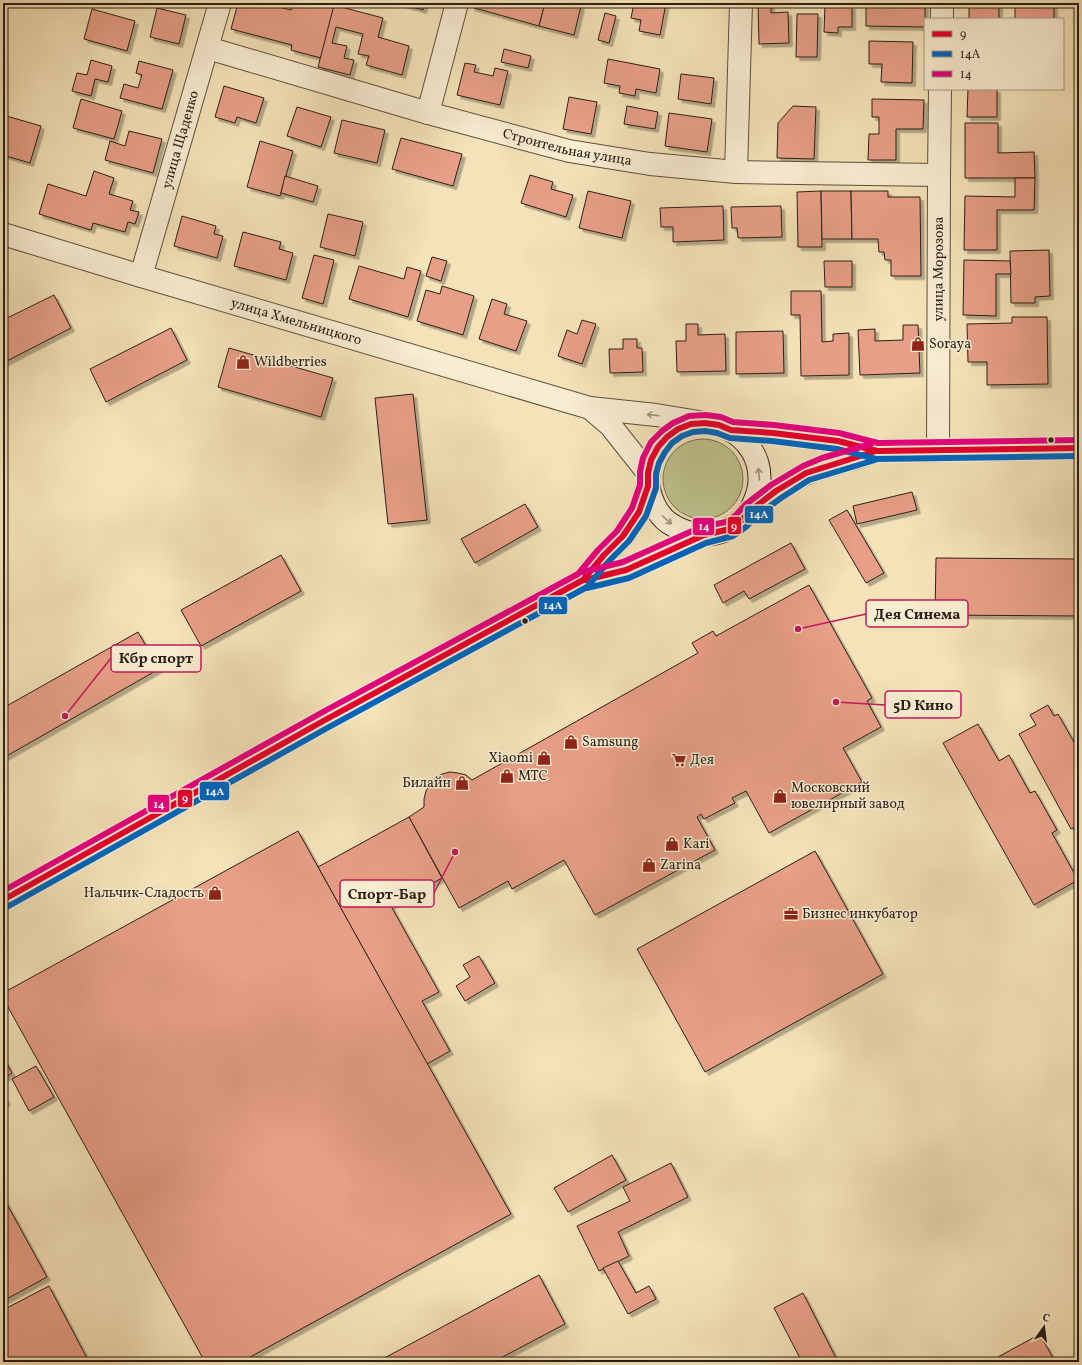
<svg xmlns="http://www.w3.org/2000/svg" width="1082" height="1365" viewBox="0 0 1082 1365" font-family="Vollkorn,serif">
<defs>
<filter id="shadow"><feDropShadow dx="3.5" dy="3.5" stdDeviation="0" flood-color="#0004"/></filter>
</defs>
<rect width="100%" height="100%" fill="#f4e2b8"/>
<filter id="stains"><feTurbulence type="fractalNoise" baseFrequency=".005" numOctaves="4"/><feColorMatrix values="0 0 0 0 .2 0 0 0 0 .09 0 0 0 0 .02 0 0 0 .5 -.17"/></filter>
<radialGradient id="worn" r=".72"><stop offset=".6" stop-color="#630" stop-opacity="0"/><stop offset="1" stop-color="#630" stop-opacity=".3"/></radialGradient>
<!-- green -->
<circle fill="#bec28d" stroke="#747052" cx="703" cy="479" r="40"/>
<!-- building -->
<g fill="#e79f87" stroke="#2b1e17" filter="url(#shadow)">
<polygon points="238,3 263,3 291,10 293,3 335,3 321,58 291,50 292,45 231,29"/>
<polygon points="398,3 425,3 423,10"/>
<polygon points="472,3 531,3 544,7 539,26 471,7"/>
<polygon points="545,3 569,3 581,6 574,35 539,26"/>
<polygon points="634,3 666,3 660,35 639,31 641,20 631,18"/>
<polygon points="758,3 771,3 771,13 788,12 789,43 759,44"/>
<polygon points="866,3 915,3 915,4 925,5 925,27 866,26"/>
<rect x="1015" y="3" width="39" height="16"/>
<polygon points="334,5 383,18 378,37 409,46 402,75 366,65 369,56 358,54 363,34 336,27 332,43 347,46 344,58 354,60 350,75 318,67"/>
<polygon points="825,5 852,6 852,27 838,27 838,33 824,32"/>
<rect x="969" y="5" width="30" height="14"/>
<polygon points="157,8 186,15 179,44 150,37"/>
<polygon points="92,9 135,21 127,51 84,39"/>
<polygon points="605,13 616,16 609,43 598,40"/>
<polygon points="797,14 818,14 817,57 796,57"/>
<polygon points="869,41 913,42 912,83 881,82 882,64 869,64"/>
<polygon points="504,49 531,56 528,68 501,62"/>
<polygon points="608,59 660,69 656,93 636,89 635,96 619,93 620,86 604,83"/>
<polygon points="91,60 112,66 108,82 95,79 91,96 72,91 77,73 87,75"/>
<polygon points="139,61 173,70 162,109 120,98 124,84 138,88 142,75 136,73"/>
<polygon points="465,63 476,65 474,72 493,76 495,68 508,71 500,105 457,95"/>
<polygon points="681,74 714,78 711,104 678,99"/>
<polygon points="224,86 264,98 256,123 237,117 235,123 215,117"/>
<polygon points="968,89 997,89 997,117 967,117"/>
<polygon points="569,97 597,102 591,134 563,129"/>
<polygon points="81,99 122,111 114,139 73,128"/>
<polygon points="872,99 924,100 923,129 896,129 896,160 868,160 869,134 879,134 879,117 872,117"/>
<polygon points="627,106 658,112 655,129 624,124"/>
<polygon points="793,106 816,107 814,159 777,158 778,123"/>
<polygon points="297,107 331,117 321,147 287,136"/>
<polygon points="669,113 712,119 707,152 665,146"/>
<polygon points="3,115 41,126 30,163 3,155"/>
<polygon points="342,120 385,130 377,163 334,153"/>
<polygon points="965,123 998,123 998,153 1034,152 1035,178 965,178"/>
<polygon points="129,131 162,139 153,173 105,160 110,141 125,146"/>
<polygon points="401,138 462,154 453,186 392,169"/>
<polygon points="260,141 293,151 280,196 247,187"/>
<polygon points="94,171 114,178 109,194 133,201 130,210 139,212 135,224 128,222 125,232 93,223 91,230 39,214 48,184 86,196"/>
<polygon points="530,175 553,182 551,189 573,195 566,217 521,203"/>
<polygon points="285,176 318,186 313,202 281,193"/>
<polygon points="1015,178 1035,178 1034,210 997,210 997,250 964,250 965,196 1015,197"/>
<polygon points="588,191 631,201 622,238 579,228"/>
<polygon points="821,191 822,247 798,247 797,192"/>
<polygon points="821,191 851,191 852,239 822,239"/>
<polygon points="851,191 888,191 888,197 920,197 921,276 891,276 891,260 885,260 884,252 879,252 878,239 852,239"/>
<polygon points="723,206 724,240 673,242 673,227 661,227 660,208"/>
<polygon points="781,206 782,237 738,238 737,228 732,228 731,207"/>
<polygon points="328,214 363,222 355,256 320,247"/>
<polygon points="182,216 216,226 214,234 223,236 217,258 174,246"/>
<polygon points="243,232 281,242 279,249 293,253 286,280 234,266"/>
<polygon points="1049,250 1050,296 1035,297 1035,303 1011,303 1010,251"/>
<polygon points="314,255 334,260 323,304 302,298"/>
<polygon points="432,257 447,261 441,281 426,276"/>
<polygon points="964,260 1010,261 1011,274 996,274 996,316 963,315"/>
<polygon points="824,261 852,261 852,287 825,287"/>
<polygon points="359,266 404,279 407,267 421,271 408,317 349,299"/>
<polygon points="442,286 474,296 463,335 417,321 426,290 440,294"/>
<polygon points="791,291 821,291 822,342 833,341 833,334 849,333 849,375 801,376 800,315 791,315"/>
<polygon points="54,295 71,328 3,363 3,320"/>
<polygon points="492,299 507,304 504,314 527,321 516,351 479,339"/>
<polygon points="1012,317 1047,317 1048,384 987,385 987,362 968,362 967,324 1012,323"/>
<polygon points="582,320 596,324 582,364 558,356 567,330 577,334"/>
<polygon points="686,324 698,324 698,335 725,334 726,371 677,372 676,341 686,341"/>
<polygon points="903,325 918,325 920,373 860,375 858,330 875,329 875,341 903,340"/>
<polygon points="171,328 187,360 106,402 90,369"/>
<polygon points="783,331 784,373 736,374 736,332"/>
<polygon points="623,339 637,339 637,348 642,348 643,372 610,373 609,349 623,349"/>
<polygon points="229,348 333,378 321,417 218,387"/>
<polygon points="413,394 427,520 388,524 375,398"/>
<polygon points="912,492 917,510 857,524 853,506"/>
<polygon points="525,504 538,527 475,563 461,539"/>
<polygon points="847,510 884,573 866,583 829,520"/>
<polygon points="791,543 805,569 749,599 744,591 723,603 714,585"/>
<polygon points="281,555 301,591 201,646 181,610"/>
<polygon points="936,558 1079,559 1079,616 935,615"/>
<polygon points="809,585 872,698 867,701 881,727 843,748 862,782 769,833 746,791 732,798 735,803 704,819 701,814 697,817 715,850 595,915 564,860 512,889 508,881 459,908 409,817 424,807 424,799 426,791 430,784 435,778 442,774 450,772 458,773 466,775 472,780 698,653 692,643 713,631 716,636"/>
<polygon points="138,632 159,669 3,758 3,708"/>
<polygon points="1048,705 1054,716 1058,714 1079,751 1079,800 1077,801 1079,805 1079,825 1071,829 1019,734 1036,725 1030,715"/>
<polygon points="978,724 999,761 1009,755 1030,793 1035,791 1057,830 1052,833 1078,880 1034,905 943,743"/>
<polygon points="409,817 442,878 391,906 439,992 422,1001 450,1051 427,1064 318,867"/>
<polygon points="298,831 511,1214 241,1362 205,1362 3,998 3,993"/>
<polygon points="815,851 883,974 705,1072 637,949"/>
<polygon points="479,956 495,983 465,1001 456,986 470,977 463,965"/>
<polygon points="3,1057 12,1073 3,1079"/>
<polygon points="36,1066 54,1097 29,1111 12,1079"/>
<polygon points="3,1094 7,1102 3,1104"/>
<polygon points="612,1155 626,1180 568,1212 554,1188"/>
<polygon points="671,1163 688,1197 618,1232 629,1256 599,1271 577,1226 630,1201 623,1187"/>
<polygon points="3,1197 47,1277 3,1301"/>
<polygon points="618,1261 636,1293 649,1286 656,1299 628,1314 603,1268"/>
<polygon points="539,1275 565,1324 493,1362 377,1362"/>
<polygon points="49,1286 89,1362 3,1362 3,1310"/>
<polygon points="803,1293 838,1362 802,1362 774,1308"/>
<polygon points="1040,1334 1055,1362 989,1362"/>
</g>
<g fill="none" stroke-linecap="round" stroke-linejoin="round">
<defs>
<g id="minor">
<polyline points="942,19 942,3"/>
<path id="s1" d="M 208,48 L 428,113 L 569,151 L 650,164 L 736,172 L 939,175"/>
<polyline points="428,113 457,3"/>
<polyline points="736,172 741,3"/>
<path id="s2" d="M 141,276 L 220,3"/>
<path id="s3" d="M 938,449 L 939,175 L 940,89"/>
</g>
<g id="tertiary">
<path id="s4" d="M 3,234 L 141,276 L 590,408 L 656,415 L 705,423"/>
<polyline points="590,408 610,425 648,473"/>
</g>
<g id="secondary">
<polyline points="731,430 773,433 838,441 877,451 1079,448"/>
<path d="M 750,511 C 754,503 758,495 759,486 C 766,432 698,401 662,442 C 653,453 648,466 648,481 C 649,496 656,514 669,523 C 691,538 718,539 739,522 C 744,519 747,513 752,509 C 769,497 786,484 805,474 C 818,467 834,465 848,460 C 858,458 867,454 877,451"/>
<polyline points="583,580 604,555 623,536 639,512 648,486"/>
<polyline points="3,900 325,720 583,580 626,570 704,535"/>
</g>
</defs>
<!-- minor casing -->
<use href="#minor" stroke="#5d4f3f" stroke-width="24"/>
<!-- tertiary casing -->
<use href="#tertiary" stroke="#5d4f3f" stroke-width="24"/>
<!-- secondary casing -->
<use href="#secondary" stroke="#2b1e17" stroke-width="24"/>
<!-- minor -->
<use href="#minor" stroke="#f8ecd1" stroke-width="22"/>
<!-- tertiary -->
<use href="#tertiary" stroke="#f8ecd1" stroke-width="22"/>
<!-- secondary -->
<use href="#secondary" stroke="#f8ecd1" stroke-width="22"/>
<defs>
<g id="bus-1">
<polyline points="585,580 626,570 704,535 730,529 741,521 750,511 776,491 806,473 873,452"/>
<polyline points="3,900 325,720 583,580 604,555 623,536 639,512 648,486 648,473 651,460 658,447 667,437 678,429 691,424 705,423 719,425 731,430 773,433 838,441 877,451 1079,448"/>
</g>
<g id="bus-2">
<polyline points="587,588 629,578 706,543 733,536 746,527 755,517 781,498 809,480 875,460"/>
<polyline points="7,907 329,727 587,587 610,560 629,541 646,516 656,488 656,474 659,463 665,452 672,443 682,436 693,432 705,431 717,433 730,438 772,441 837,449 876,459 1079,456"/>
</g>
<g id="bus-3">
<polyline points="583,572 623,562 701,527 726,522 736,515 745,505 771,485 803,466 822,458 871,444"/>
<polyline points="3,891 321,713 578,574 598,550 617,531 632,508 640,485 640,472 643,458 651,442 662,431 673,423 689,416 706,415 721,417 733,422 774,425 839,433 878,443 1079,440"/>
</g>
</defs>
<!-- bus-1 casing -->
<use href="#bus-1" stroke="#f8ecd1" stroke-width="9"/>
<!-- bus-2 casing -->
<use href="#bus-2" stroke="#f8ecd1" stroke-width="9"/>
<!-- bus-3 casing -->
<use href="#bus-3" stroke="#f8ecd1" stroke-width="9"/>
<!-- bus-1 -->
<use href="#bus-1" stroke="#e4002b" stroke-width="6"/>
<!-- bus-2 -->
<use href="#bus-2" stroke="#0065bd" stroke-width="6"/>
<!-- bus-3 -->
<use href="#bus-3" stroke="#e5007d" stroke-width="6"/>
</g>
<!-- one-way arrows -->
<defs><path id="oneway-shaft" d="M-6 0H5M1.5-3L5.5 0L1.5 3" fill="none" stroke-width="1.6" stroke-linecap="round" stroke-linejoin="round"/></defs>
<g stroke="#9c8f7d">
<use href="#oneway-shaft" transform="translate(653 415) rotate(-173)"/>
<use href="#oneway-shaft" transform="translate(759 474) rotate(-95)"/>
<use href="#oneway-shaft" transform="translate(667 520) rotate(42)"/>
</g>
<!-- icons -->
<defs>
<symbol id="shop-bare" viewBox="-9 -9 18 18"><path d="M-5-2.5h2.3a2.7 3.5 0 0 1 5.4 0H5L5.5 6h-11ZM-1.5-2.5h3a1.5 2.3 0 0 0-3 0Z" fill="#8f2418" stroke="#f8ecd1" stroke-width="2.5" paint-order="stroke"/></symbol>
<symbol id="supermarket-bare" viewBox="-9 -9 18 18"><path d="M-6-5.5h2.5l.6 2H6L4.5 2H-2.5L-4.4-4H-6ZM-1.5 3.2a1.3 1.3 0 1 0 .1 0ZM3 3.2a1.3 1.3 0 1 0 .1 0Z" fill="#8f2418" stroke="#f8ecd1" stroke-width="2.5" paint-order="stroke"/></symbol>
<symbol id="office-bare" viewBox="-9 -9 18 18"><path d="M-6-3h4V-5.5h4V-3h4V5H-6ZM-1-4.5V-3h2v-1.5ZM-6 0V1H6V0Z" fill="#8f2418" stroke="#f8ecd1" stroke-width="2.5" paint-order="stroke"/></symbol>
</defs>
<g fill-rule="evenodd">
<use href="#shop-bare" x="908" y="334" width="20" height="20"/>
<use href="#shop-bare" x="233" y="352" width="20" height="20"/>
<use href="#shop-bare" x="561" y="732" width="20" height="20"/>
<use href="#shop-bare" x="534" y="748" width="20" height="20"/>
<use href="#supermarket-bare" x="669" y="750" width="20" height="20"/>
<use href="#shop-bare" x="497" y="766" width="20" height="20"/>
<use href="#shop-bare" x="452" y="773" width="20" height="20"/>
<use href="#shop-bare" x="770" y="786" width="20" height="20"/>
<use href="#shop-bare" x="662" y="834" width="20" height="20"/>
<use href="#shop-bare" x="639" y="855" width="20" height="20"/>
<use href="#shop-bare" x="205" y="883" width="20" height="20"/>
<use href="#office-bare" x="781" y="904" width="20" height="20"/>
</g>
<!-- markers -->
<g fill="#2b1e17" stroke="#f8ecd1" stroke-width="1.5">
<circle cx="1051" cy="440" r="3.5"/>
<circle cx="525" cy="621" r="3.5"/>
</g>
<g text-anchor="middle" dominant-baseline="central" stroke-width="3" stroke-linejoin="round" paint-order="stroke">
<!-- street labels -->
<g font-size="14" fill="#2b1e17" stroke="#f8ecd1">
<text stroke="none"><textPath href="#s2" startOffset="142">улица Щаденко</textPath></text>
<text stroke="none"><textPath href="#s1" startOffset="373">Строительная улица</textPath></text>
<text stroke="none"><textPath href="#s3" startOffset="180">улица Морозова</textPath></text>
<text stroke="none"><textPath href="#s4" startOffset="306">улица Хмельницкого</textPath></text>
</g>
<!-- poi labels -->
<g font-size="14" fill="#2b1e17" stroke="#f8ecd1" text-anchor="start">
<text x="929" y="344">Soraya</text>
<text x="254" y="362">Wildberries</text>
<text x="582" y="742">Samsung</text>
<text x="533" y="758" text-anchor="end">Xiaomi</text>
<text x="690" y="760">Дея</text>
<text x="518" y="776">МТС</text>
<text x="451" y="783" text-anchor="end">Билайн</text>
<text x="791" y="788">Московский<tspan x="791" dy="16">ювелирный завод</tspan></text>
<text x="683" y="844">Kari</text>
<text x="660" y="865">Zarina</text>
<text x="204" y="893" text-anchor="end">Нальчик-Сладость</text>
<text x="802" y="914">Бизнес инкубатор</text>
</g>
</g>
<!-- callouts -->
<path fill="none" stroke="#c2185b" stroke-width="1.5" d="M798 629L866 614M65 716L111 658M836 702L885 705M455 852L434 893"/>
<g fill="#c2185b" stroke="#f8ecd1" stroke-width="1.5">
<circle cx="798" cy="629" r="4"/>
<circle cx="65" cy="716" r="4"/>
<circle cx="836" cy="702" r="4"/>
<circle cx="455" cy="852" r="4"/>
</g>
<g fill="#f8ecd1" stroke="#c2185b" stroke-width="1.5">
<rect x="866" y="600" width="102" height="27" rx="4"/>
<rect x="111" y="645" width="90" height="27" rx="4"/>
<rect x="885" y="691" width="76" height="27" rx="4"/>
<rect x="340" y="880" width="94" height="27" rx="4"/>
</g>
<g font-size="15" text-anchor="middle" font-weight="bold" fill="#2b1e17">
<text x="917" y="619">Дея Синема</text>
<text x="156" y="663">Кбр спорт</text>
<text x="923" y="710">5D Кино</text>
<text x="387" y="899">Спорт-Бар</text>
</g>
<g stroke="#f8ecd1" stroke-width="1.5">
<rect x="744" y="505" width="30" height="19" rx="4" fill="#0065bd"/>
<rect x="727" y="516" width="15" height="19" rx="4" fill="#e4002b"/>
<rect x="692" y="517" width="23" height="19" rx="4" fill="#e5007d"/>
<rect x="538" y="596" width="30" height="19" rx="4" fill="#0065bd"/>
<rect x="199" y="781" width="31" height="20" rx="4" fill="#0065bd"/>
<rect x="177" y="789" width="16" height="19" rx="4" fill="#e4002b"/>
<rect x="147" y="794" width="23" height="19" rx="4" fill="#e5007d"/>
</g>
<g font-size="11" text-anchor="middle" font-weight="bold" fill="#fff">
<text x="759" y="518">14А</text>
<text x="734" y="530">9</text>
<text x="704" y="530">14</text>
<text x="553" y="609">14А</text>
<text x="215" y="795">14А</text>
<text x="185" y="802">9</text>
<text x="159" y="808">14</text>
</g>
<!-- margin -->
<rect width="1082" height="1365" fill="none" stroke="#f4e2b8" stroke-width="16"/>
<rect x="4" y="4" width="1074" height="1357" fill="none" stroke="#2b1e17" stroke-width="2"/>
<rect x="8" y="8" width="1066" height="1349" fill="none" stroke="#2b1e17"/>
<!-- legend -->
<rect x="924" y="18" width="140" height="72" fill="#f8ecd1" stroke="#a69a87"/>
<rect x="932" y="31" width="20" height="6" fill="#e4002b" stroke="#a69a87"/>
<text x="960" y="38" font-size="12" fill="#2b1e17">9</text>
<rect x="932" y="51" width="20" height="6" fill="#0065bd" stroke="#a69a87"/>
<text x="960" y="58" font-size="12" fill="#2b1e17">14А</text>
<rect x="932" y="71" width="20" height="6" fill="#e5007d" stroke="#a69a87"/>
<text x="960" y="78" font-size="12" fill="#2b1e17">14</text>
<!-- north arrow -->
<g transform="translate(1044 1327) rotate(14)" stroke="#f8ecd1" stroke-width="3" paint-order="stroke">
<path d="M0-3L7 15L0 10L-7 15Z" fill="#2b1e17"/>
<text y="-6" font-size="11" font-weight="bold" text-anchor="middle" fill="#2b1e17">С</text>
</g>
<rect width="100%" height="100%" filter="url(#stains)"/>
<rect width="100%" height="100%" fill="url(#worn)"/>
</svg>
